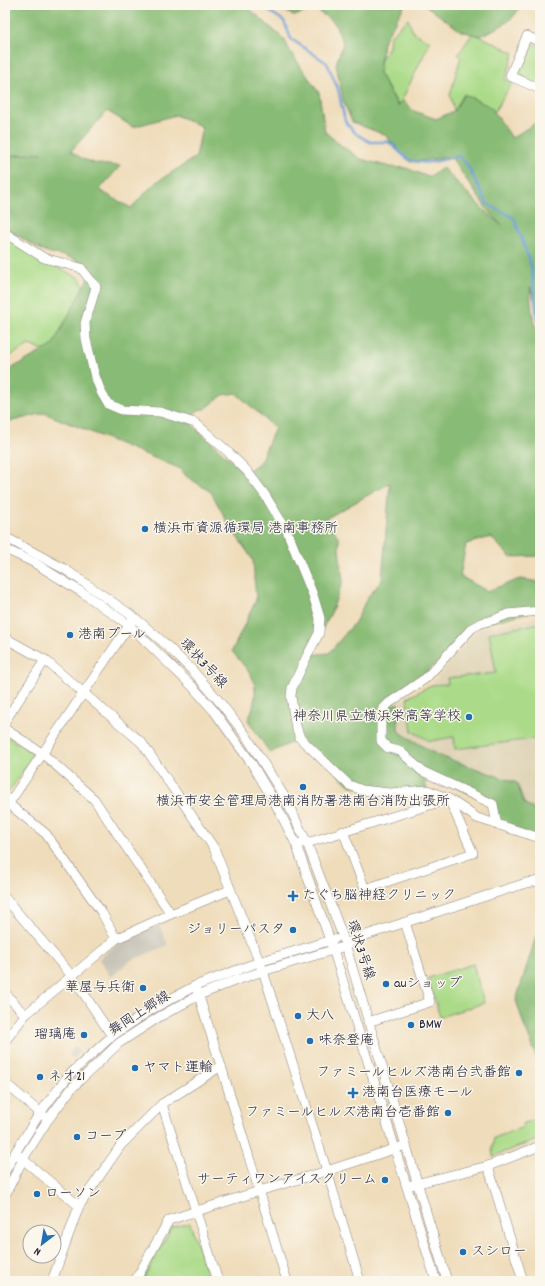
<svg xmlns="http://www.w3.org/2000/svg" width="545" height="1286" viewBox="0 0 545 1286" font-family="Dekko,'Klee One',sans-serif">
<rect width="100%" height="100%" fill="#fbf7ec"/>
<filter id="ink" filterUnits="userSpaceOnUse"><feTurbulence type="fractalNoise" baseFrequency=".025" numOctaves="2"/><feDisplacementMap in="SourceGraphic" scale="8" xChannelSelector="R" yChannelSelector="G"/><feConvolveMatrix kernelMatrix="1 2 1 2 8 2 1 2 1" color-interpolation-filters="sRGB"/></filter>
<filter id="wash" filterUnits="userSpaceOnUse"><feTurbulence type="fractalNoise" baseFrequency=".012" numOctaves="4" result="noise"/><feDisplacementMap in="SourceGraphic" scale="16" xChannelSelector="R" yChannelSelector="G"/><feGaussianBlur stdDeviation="0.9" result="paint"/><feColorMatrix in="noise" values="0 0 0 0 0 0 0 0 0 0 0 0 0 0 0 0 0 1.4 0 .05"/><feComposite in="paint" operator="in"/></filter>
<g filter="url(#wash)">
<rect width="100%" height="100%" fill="#efdcba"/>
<!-- built -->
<polygon fill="#ded3b5" points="540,617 540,814 524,803 517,783 437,755 398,730 398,703 431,685 478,629"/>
<!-- industrial -->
<g fill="#c8c4b8">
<polygon points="159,925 168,945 130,961 111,977 99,959 118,943"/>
<polygon points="75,1046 80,1052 74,1059 69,1054 73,1050 72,1049"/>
</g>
<!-- green -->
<g fill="#abdb89" stroke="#667e62">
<polygon points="408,19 413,32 430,42 399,106 379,73 381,59 389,47 390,36"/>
<polygon points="472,34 480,36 514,53 505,80 513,82 494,112 491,107 454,111 450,95 461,56 458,55"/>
<polygon points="532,43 540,46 540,85 516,74 528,45"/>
<polygon points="5,236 56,267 80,278 87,296 56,355 29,345 5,359"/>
<polygon points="540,623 540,738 455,749 454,737 430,741 412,731 407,698 431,685 448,684 447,678 496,673 489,633"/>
<polygon points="5,735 32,753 33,757 8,793 5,794"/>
<polygon points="473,964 484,1003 440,1017 428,978"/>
<polygon points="540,1117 540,1139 493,1156 492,1149 494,1138 523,1127 522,1124"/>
<polygon points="190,1223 209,1281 142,1281 172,1227"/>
</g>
<!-- forest -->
<g fill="#88bb75" stroke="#556e58" fill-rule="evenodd">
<path d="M 5,5 L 245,5 L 284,39 L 290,51 L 319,93 L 325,132 L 343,147 L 361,159 L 390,167 L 406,168 L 428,177 L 443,168 L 483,209 L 502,226 L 486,208 L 451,157 L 410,162 L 385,135 L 352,122 L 343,100 L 336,64 L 343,43 L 334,22 L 315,9 L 294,16 L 275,5 L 405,5 L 383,42 L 379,73 L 398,106 L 402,100 L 414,111 L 436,119 L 454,111 L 464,94 L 491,107 L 512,138 L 540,120 L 540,319 L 530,286 C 531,298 531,326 540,333 L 540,556 L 510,557 L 491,537 L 466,544 L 460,576 L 487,591 L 520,579 L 540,582 L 540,609 L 474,627 L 454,648 L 388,706 L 398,703 L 398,731 L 437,755 L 517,783 L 524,803 L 540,814 L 540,838 L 495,824 L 492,804 L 422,772 L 427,790 L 390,793 L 349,785 L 300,738 L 270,753 L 248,720 C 254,707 259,689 251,675 C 246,667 238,659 232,651 L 256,600 L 253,560 L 229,525 L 211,492 L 186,476 L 181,469 L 44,413 L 5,423 L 5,372 L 52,346 L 93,269 L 72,258 L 43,251 L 5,228 L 5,157 L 42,153 L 5,156 ZM 107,111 L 133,127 L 176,115 L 202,127 L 196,157 L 155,183 L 131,208 L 99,190 L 120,166 C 98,164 90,165 71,151 ZM 236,393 L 275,428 L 260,462 L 245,473 L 190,423 C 193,416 196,408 205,409 L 223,395 ZM 390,483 L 382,580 L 367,598 L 356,621 L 329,653 L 308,655 L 331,613 L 343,581 L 339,549 L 339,539 L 327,518 Z"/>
<path d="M 425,5 L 519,5 C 518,21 492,30 480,36 L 461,31 Z"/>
<polygon points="540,931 540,1065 524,1025 516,1000 537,934"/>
</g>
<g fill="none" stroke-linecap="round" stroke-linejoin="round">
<!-- stream -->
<path stroke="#6a9cd5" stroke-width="2.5" d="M 258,5 L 266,9 L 284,21 L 291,39 L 327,63 L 338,89 L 345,121 L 355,133 L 370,142 L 389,142 C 395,147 402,155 408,159 C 423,167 444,159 459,156 L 468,166 L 487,204 L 514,218 L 531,265 L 537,317 L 540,322"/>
</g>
</g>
<g filter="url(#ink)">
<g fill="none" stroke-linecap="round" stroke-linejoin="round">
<defs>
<g id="minor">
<polyline points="540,42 527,36 510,76 540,89"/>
<polyline points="5,233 44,258 81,268 96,287 85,323 86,339 94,373 101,392 108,404 122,410 160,412 195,423 226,450 247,471 265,495 287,531 313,595 320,618 319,633 307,656 292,688 291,696 295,723 300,738 349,785 362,790 390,793 427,790 449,799 473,853 365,889 343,831"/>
<polyline points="5,537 66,570 134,617 164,643 192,670 219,701 245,734 284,796 307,843 343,937 447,1281"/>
<polyline points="5,549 33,562 83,593 129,625 192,686 214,711 252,764 274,801 296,844 333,949 436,1281"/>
<polyline points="5,638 45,660 142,743 214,848 263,971 327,1171 360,1281"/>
<polyline points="5,721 45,660"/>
<polyline points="5,729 43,754 94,799 171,914"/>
<polyline points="5,801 46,834 102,913 116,939"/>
<polyline points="5,809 132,621"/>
<polyline points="497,825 493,804 422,771 400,751 388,748 381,741 381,717 384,708 389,703 426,678 472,628 481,623 493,620 508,614 540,611"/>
<polyline points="301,843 307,843 449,799 477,818 540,838"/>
<polyline points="5,898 72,976 112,1036"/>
<polyline points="5,993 25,1015"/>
<polyline points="368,1022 430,1002 405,922"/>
<polyline points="5,1041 25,1015 116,939 171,914 230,890"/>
<polyline points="221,1066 287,1281"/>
<polyline points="5,1083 44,1116"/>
<polyline points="162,1104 218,1281"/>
<polyline points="19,1156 79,1206"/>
<polyline points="488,1166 523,1281"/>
<polyline points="5,1171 15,1153 40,1113 69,1075 112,1036 152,1009 195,986 259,962 335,939"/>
<polyline points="411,1185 488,1166 540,1146"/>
<polyline points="5,1195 23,1159 47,1121 72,1088 119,1043 159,1017 199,995 234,981 263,971 346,946 354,939 526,883 540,881"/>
<polyline points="52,1281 79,1206 121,1145 162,1104 221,1066 197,990"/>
<polyline points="135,1281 169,1220 259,1191 327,1171 400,1147"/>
</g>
</defs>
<!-- minor casing -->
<use href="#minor" stroke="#887f7a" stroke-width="10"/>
<!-- minor -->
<use href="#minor" stroke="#fff" stroke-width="9"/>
</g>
</g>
<!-- markers -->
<g fill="#1f6fb2" stroke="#fbf7ec" stroke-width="1.5">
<circle cx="145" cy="529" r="4"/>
<circle cx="70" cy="635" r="4"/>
<circle cx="469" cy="717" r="4"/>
<circle cx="303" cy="787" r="4"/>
<path d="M291 890h4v4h4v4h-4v4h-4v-4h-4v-4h4z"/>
<circle cx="293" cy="930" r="4"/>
<circle cx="386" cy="984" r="4"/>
<circle cx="143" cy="988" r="4"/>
<circle cx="298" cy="1016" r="4"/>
<circle cx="411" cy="1025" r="4"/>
<circle cx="84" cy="1035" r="4"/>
<circle cx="310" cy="1041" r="4"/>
<circle cx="135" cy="1068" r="4"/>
<circle cx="519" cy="1073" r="4"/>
<circle cx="40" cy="1077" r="4"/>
<path d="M351 1087h4v4h4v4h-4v4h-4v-4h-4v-4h4z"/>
<circle cx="448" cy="1113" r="4"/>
<circle cx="77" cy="1137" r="4"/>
<circle cx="385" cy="1180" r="4"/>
<circle cx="37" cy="1194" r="4"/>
<circle cx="463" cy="1252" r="4"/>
</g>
<g text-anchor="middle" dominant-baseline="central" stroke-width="3" stroke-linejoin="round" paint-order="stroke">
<!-- poi labels -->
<g font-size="14" fill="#22223b" stroke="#fbf7ec" text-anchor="start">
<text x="153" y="529">横浜市資源循環局 港南事務所</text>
<text x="78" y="635">港南プール</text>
<text x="461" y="717" text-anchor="end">神奈川県立横浜栄高等学校</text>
<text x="303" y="802" text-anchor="middle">横浜市安全管理局港南消防署港南台消防出張所</text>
<text x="302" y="896">たぐち脳神経クリニック</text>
<text x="285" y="930" text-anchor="end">ジョリーパスタ</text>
<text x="394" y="984">auショップ</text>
<text x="135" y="988" text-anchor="end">華屋与兵衛</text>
<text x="306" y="1016">大八</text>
<text x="419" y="1025">BMW</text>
<text x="76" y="1035" text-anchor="end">瑠璃庵</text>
<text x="318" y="1041">味奈登庵</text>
<text x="143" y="1068">ヤマト運輸</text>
<text x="511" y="1073" text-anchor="end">ファミールヒルズ港南台弐番館</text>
<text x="48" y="1077">ネオ21</text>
<text x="362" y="1093">港南台医療モール</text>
<text x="440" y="1113" text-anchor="end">ファミールヒルズ港南台壱番館</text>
<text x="85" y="1137">コープ</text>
<text x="377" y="1180" text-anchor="end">サーティワンアイスクリーム</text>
<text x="45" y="1194">ローソン</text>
<text x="471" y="1252">スシロー</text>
</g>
<!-- street labels -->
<g font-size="14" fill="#22223b" stroke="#fbf7ec">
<text transform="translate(203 664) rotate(47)">環状3号線</text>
<text transform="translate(360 950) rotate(72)">環状3号線</text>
<text transform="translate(140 1014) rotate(-33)">舞岡上郷線</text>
</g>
</g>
<!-- margin -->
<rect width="545" height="1286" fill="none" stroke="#fbf7ec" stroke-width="20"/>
<!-- north arrow -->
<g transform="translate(42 1244) rotate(211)"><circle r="19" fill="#fbf7ec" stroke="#a4a2a5"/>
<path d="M0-3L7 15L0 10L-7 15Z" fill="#1f6fb2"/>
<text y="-6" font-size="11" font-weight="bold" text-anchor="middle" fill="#22223b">N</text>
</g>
</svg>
